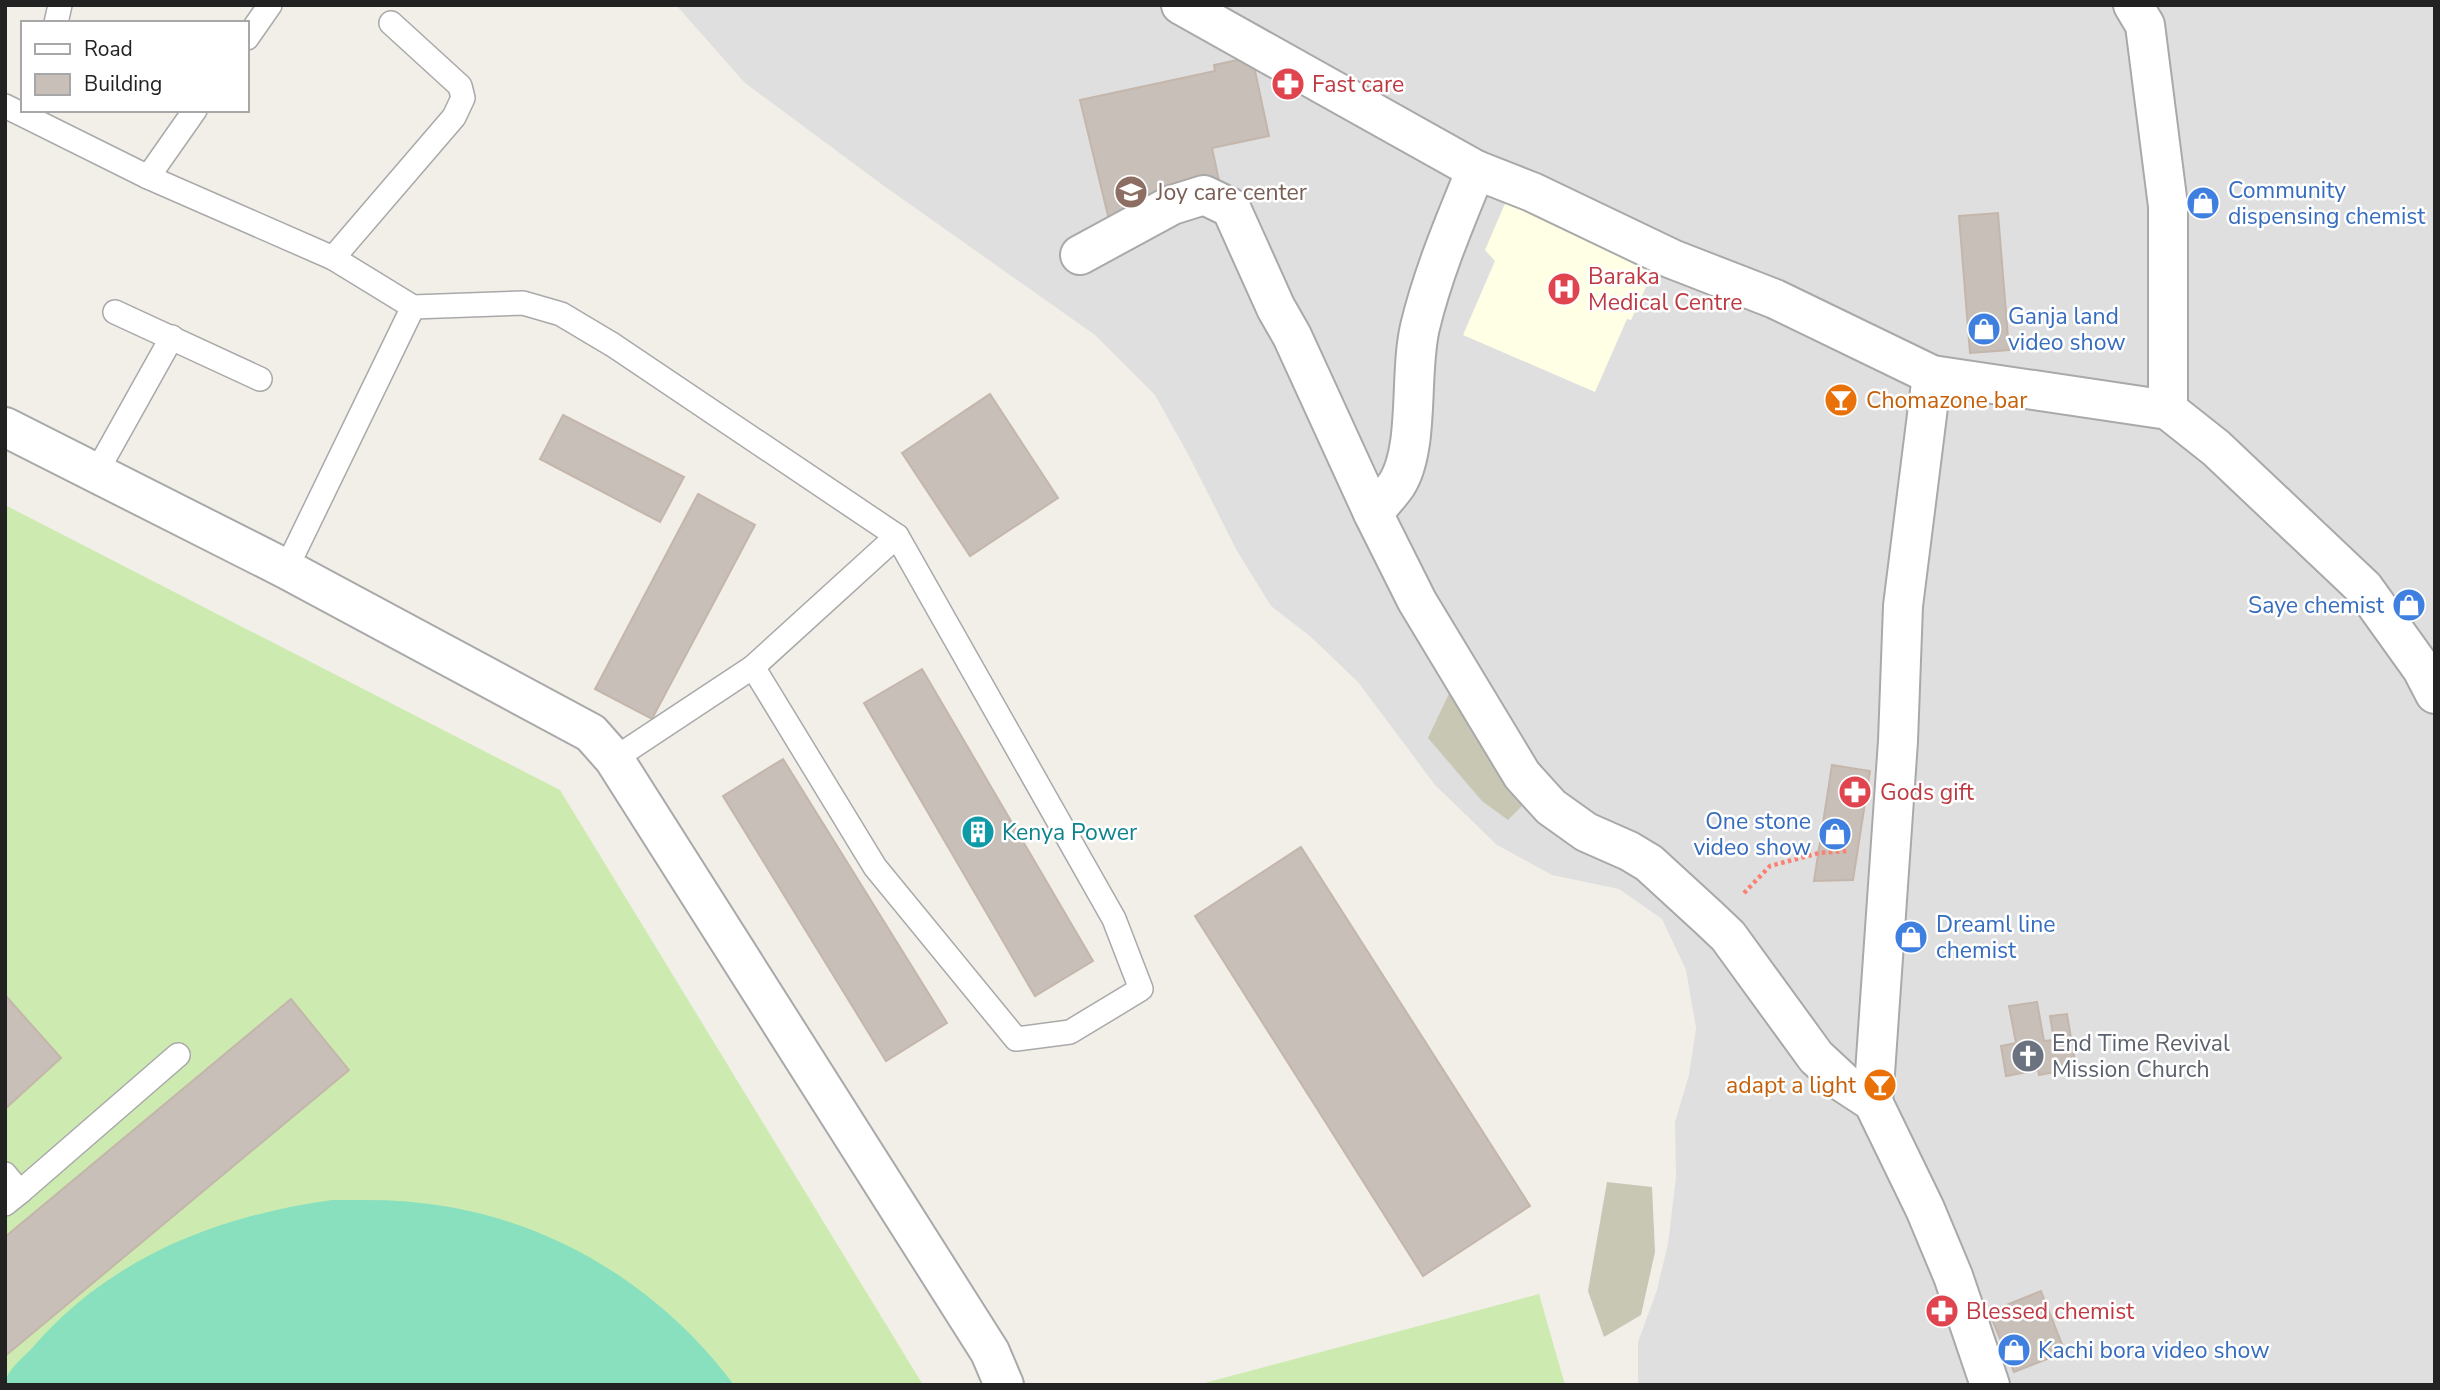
<svg xmlns="http://www.w3.org/2000/svg" width="2440" height="1390" viewBox="0 0 2440 1390" font-family="'Nunito Sans',sans-serif">
<rect width="100%" height="100%" fill="#f2efe9"/>
<!-- residential -->
<polygon fill="#e0dfdf" points="676,5 2435,5 2435,1385 1638,1385 1638,1342 1657,1290 1668,1244 1676,1177 1675,1122 1689,1075 1696,1028 1686,970 1662,919 1619,889 1552,875 1497,845 1435,785 1358,682 1311,637 1271,606 1237,551 1189,456 1155,395 1095,335 884,186 745,83"/>
<!-- education -->
<polygon fill="#ffffe5" points="1510,192 1659,258 1631,320 1627,319 1595,392 1463,335 1495,261 1485,250"/>
<!-- construction -->
<g fill="#c7c7b4">
<polygon points="1453,685 1536,792 1508,820 1482,801 1428,738"/>
<polygon points="1607,1182 1652,1187 1655,1252 1641,1315 1604,1337 1588,1291"/>
</g>
<!-- grass -->
<g fill="#cdebb0">
<polygon points="5,505 560,790 923,1385 5,1385"/>
<polygon points="1539,1294 1565,1385 1197,1385"/>
</g>
<!-- pitch -->
<path fill="#88e0be" d="M 332,1200 C 365,1200 397,1199 429,1204 C 551,1219 661,1287 734,1385 L 5,1385 C 5,1371 24,1357 33,1347 C 111,1257 217,1216 332,1200 Z"/>
<!-- building -->
<g fill="#c7bfb8" stroke="#c4b6ab" stroke-width="2">
<polygon points="1252,57 1269,136 1212,148 1221,190 1111,228 1080,100 1215,71 1214,65"/>
<polygon points="1998,213 2009,350 1970,353 1959,216"/>
<polygon points="990,394 1058,498 970,556 902,453"/>
<polygon points="563,415 684,477 660,522 540,459"/>
<polygon points="698,494 755,525 652,719 595,689"/>
<polygon points="922,669 1093,961 1035,996 864,703"/>
<polygon points="783,759 947,1023 886,1061 723,796"/>
<polygon points="1832,765 1870,771 1853,880 1814,881"/>
<polygon points="1301,847 1530,1206 1423,1276 1195,916"/>
<polygon points="5,995 61,1058 5,1109"/>
<polygon points="291,999 349,1070 5,1356 5,1237"/>
<polygon points="2037,1002 2044,1041 2054,1040 2050,1016 2067,1014 2076,1068 2039,1075 2038,1070 2006,1076 2001,1046 2016,1043 2009,1006"/>
<polygon points="2041,1291 2065,1352 2014,1372 1989,1312"/>
</g>
<g fill="none" stroke-linecap="round" stroke-linejoin="round">
<defs>
<g id="service">
<polyline points="56,23 60,5"/>
<polyline points="247,38 270,5"/>
<polyline points="5,106 148,177 333,258 413,307"/>
<polyline points="148,177 195,110"/>
<polyline points="333,258 454,117 463,98 460,86 391,23"/>
<polyline points="115,312 260,379"/>
<polyline points="96,473 172,337"/>
<polyline points="286,569 413,307 523,303 561,314 613,345 897,536 1114,919 1141,989 1070,1032 1016,1039 875,867 753,667"/>
<polyline points="614,759 753,667 897,536"/>
<polyline points="5,1174 20,1192 5,1204"/>
<polyline points="20,1192 178,1055"/>
</g>
<g id="minor">
<polyline points="1181,5 1476,170 1532,192 1672,259 1775,299 1932,375 2168,410 2216,448 2364,588 2422,669 2435,694"/>
<polyline points="2133,5 2145,25 2168,206 2168,410"/>
<polyline points="1080,255 1172,205 1204,195 1231,208 1276,308 1292,336 1373,513 1417,601 1522,775 1551,807 1586,832 1629,851 1649,863 1709,918 1728,936 1816,1057 1844,1083 1873,1102 1925,1209 1953,1276 1990,1385"/>
<polyline points="5,427 286,569 591,733 614,759 990,1352 1004,1385"/>
<path d="M 1373,513 C 1381,504 1390,494 1397,484 C 1420,447 1409,373 1420,327 C 1433,273 1455,221 1476,170"/>
<polyline points="1873,1102 1898,741 1903,606 1932,375"/>
</g>
</defs>
<!-- service casing -->
<use href="#service" stroke="#a9a9a9" stroke-width="26"/>
<!-- minor casing -->
<use href="#minor" stroke="#a9a9a9" stroke-width="42"/>
<!-- path -->
<polyline stroke="#fa8072" stroke-width="4.5" stroke-dasharray="3.5 3.5" stroke-linecap="butt" points="1744,893 1770,866 1819,853 1847,851"/>
<!-- service -->
<use href="#service" stroke="#fff" stroke-width="23"/>
<!-- minor -->
<use href="#minor" stroke="#fff" stroke-width="38"/>
</g>
<!-- icons -->
<defs>
<symbol id="pharmacy-disc" viewBox="-11 -11 22 22"><circle r="9.5" fill="#e0444e" stroke="#fff"/><path d="M-2-6h4v4h4v4h-4v4h-4v-4h-4v-4h4Z" fill="#fff"/></symbol>
<symbol id="school-disc" viewBox="-11 -11 22 22"><circle r="9.5" fill="#8d6e63" stroke="#fff"/><path d="M0-5L7-2L0 1L-7-2ZM-4 1L0 2.5L4 1V4Q0 6-4 4Z" fill="#fff"/></symbol>
<symbol id="shop-disc" viewBox="-11 -11 22 22"><circle r="9.5" fill="#3f7fe0" stroke="#fff"/><path d="M-5-2.5h2.3a2.7 3.5 0 0 1 5.4 0H5L5.5 6h-11ZM-1.5-2.5h3a1.5 2.3 0 0 0-3 0Z" fill="#fff"/></symbol>
<symbol id="hospital-disc" viewBox="-11 -11 22 22"><circle r="9.5" fill="#e0444e" stroke="#fff"/><path d="M-5-5h3v3.5h4V-5h3V5h-3V1.5h-4V5h-3Z" fill="#fff"/></symbol>
<symbol id="bar-disc" viewBox="-11 -11 22 22"><circle r="9.5" fill="#e8710a" stroke="#fff"/><path d="M-6-5H6L.8 .8V4.5H3.5V6h-7V4.5H-.8V.8Z" fill="#fff"/></symbol>
<symbol id="building-disc" viewBox="-11 -11 22 22"><circle r="9.5" fill="#0f9aa8" stroke="#fff"/><path d="M-4-6H4V6H1V3H-1V6H-4ZM-2.5-4.3h1.7v1.8h-1.7ZM.8-4.3h1.7v1.8H.8ZM-2.5-1h1.7V.8h-1.7ZM.8-1h1.7V.8H.8Z" fill="#fff"/></symbol>
<symbol id="church-disc" viewBox="-11 -11 22 22"><circle r="9.5" fill="#6b7280" stroke="#fff"/><path d="M-1.2-6h2.4v3.5h3.3v2.4h-3.3V6h-2.4V-.1h-3.3v-2.4h3.3Z" fill="#fff"/></symbol>
</defs>
<g fill-rule="evenodd">
<use href="#pharmacy-disc" x="1269" y="65" width="38" height="38"/>
<use href="#school-disc" x="1112" y="173" width="38" height="38"/>
<use href="#shop-disc" x="2184" y="184" width="38" height="38"/>
<use href="#hospital-disc" x="1545" y="270" width="38" height="38"/>
<use href="#shop-disc" x="1965" y="310" width="38" height="38"/>
<use href="#bar-disc" x="1822" y="381" width="38" height="38"/>
<use href="#shop-disc" x="2390" y="586" width="38" height="38"/>
<use href="#pharmacy-disc" x="1836" y="773" width="38" height="38"/>
<use href="#building-disc" x="959" y="813" width="38" height="38"/>
<use href="#shop-disc" x="1816" y="815" width="38" height="38"/>
<use href="#shop-disc" x="1892" y="918" width="38" height="38"/>
<use href="#church-disc" x="2009" y="1037" width="38" height="38"/>
<use href="#bar-disc" x="1861" y="1066" width="38" height="38"/>
<use href="#pharmacy-disc" x="1923" y="1292" width="38" height="38"/>
<use href="#shop-disc" x="1995" y="1331" width="38" height="38"/>
</g>
<g text-anchor="middle" dominant-baseline="central" stroke-width="5" stroke-linejoin="round" paint-order="stroke">
<!-- health labels -->
<g font-size="23" fill="#be3a42" stroke="#fff" text-anchor="start">
<text x="1312" y="84">Fast care</text>
<text x="1588" y="276">Baraka<tspan x="1588" dy="26">Medical Centre</tspan></text>
<text x="1880" y="792">Gods gift</text>
<text x="1966" y="1311">Blessed chemist</text>
</g>
<!-- shop labels -->
<g font-size="23" fill="#366cbe" stroke="#fff" text-anchor="start">
<text x="2228" y="190">Community<tspan x="2228" dy="26">dispensing chemist</tspan></text>
<text x="2008" y="316">Ganja land<tspan x="2008" dy="26">video show</tspan></text>
<text x="2384" y="605" text-anchor="end">Saye chemist</text>
<text x="1811" y="821" text-anchor="end">One stone<tspan x="1811" dy="26">video show</tspan></text>
<text x="1936" y="924">Dreaml line<tspan x="1936" dy="26">chemist</tspan></text>
<text x="2038" y="1350">Kachi bora video show</text>
</g>
<!-- education labels -->
<g font-size="23" fill="#785e54" stroke="#fff" text-anchor="start">
<text x="1156" y="192">Joy care center</text>
</g>
<!-- food labels -->
<g font-size="23" fill="#c56008" stroke="#fff" text-anchor="start">
<text x="1866" y="400">Chomazone bar</text>
<text x="1856" y="1085" text-anchor="end">adapt a light</text>
</g>
<!-- culture labels -->
<g font-size="23" fill="#0d838f" stroke="#fff" text-anchor="start">
<text x="1002" y="832">Kenya Power</text>
</g>
<!-- worship labels -->
<g font-size="23" fill="#5b616d" stroke="#fff" text-anchor="start">
<text x="2052" y="1043">End Time Revival<tspan x="2052" dy="26">Mission Church</tspan></text>
</g>
</g>
<!-- border -->
<rect width="2440" height="1390" fill="none" stroke="#222222" stroke-width="14"/>
<!-- legend -->
<rect x="21" y="21" width="228" height="91" fill="#ffffff" stroke="#a7a7a7" stroke-width="2"/>
<rect x="35" y="44" width="35" height="10" fill="#ffffff" stroke="#a7a7a7" stroke-width="2"/>
<text x="84" y="56" font-size="21" fill="#222222">Road</text>
<rect x="35" y="74" width="35" height="21" fill="#c7bfb8" stroke="#a7a7a7" stroke-width="2"/>
<text x="84" y="91" font-size="21" fill="#222222">Building</text>
</svg>
